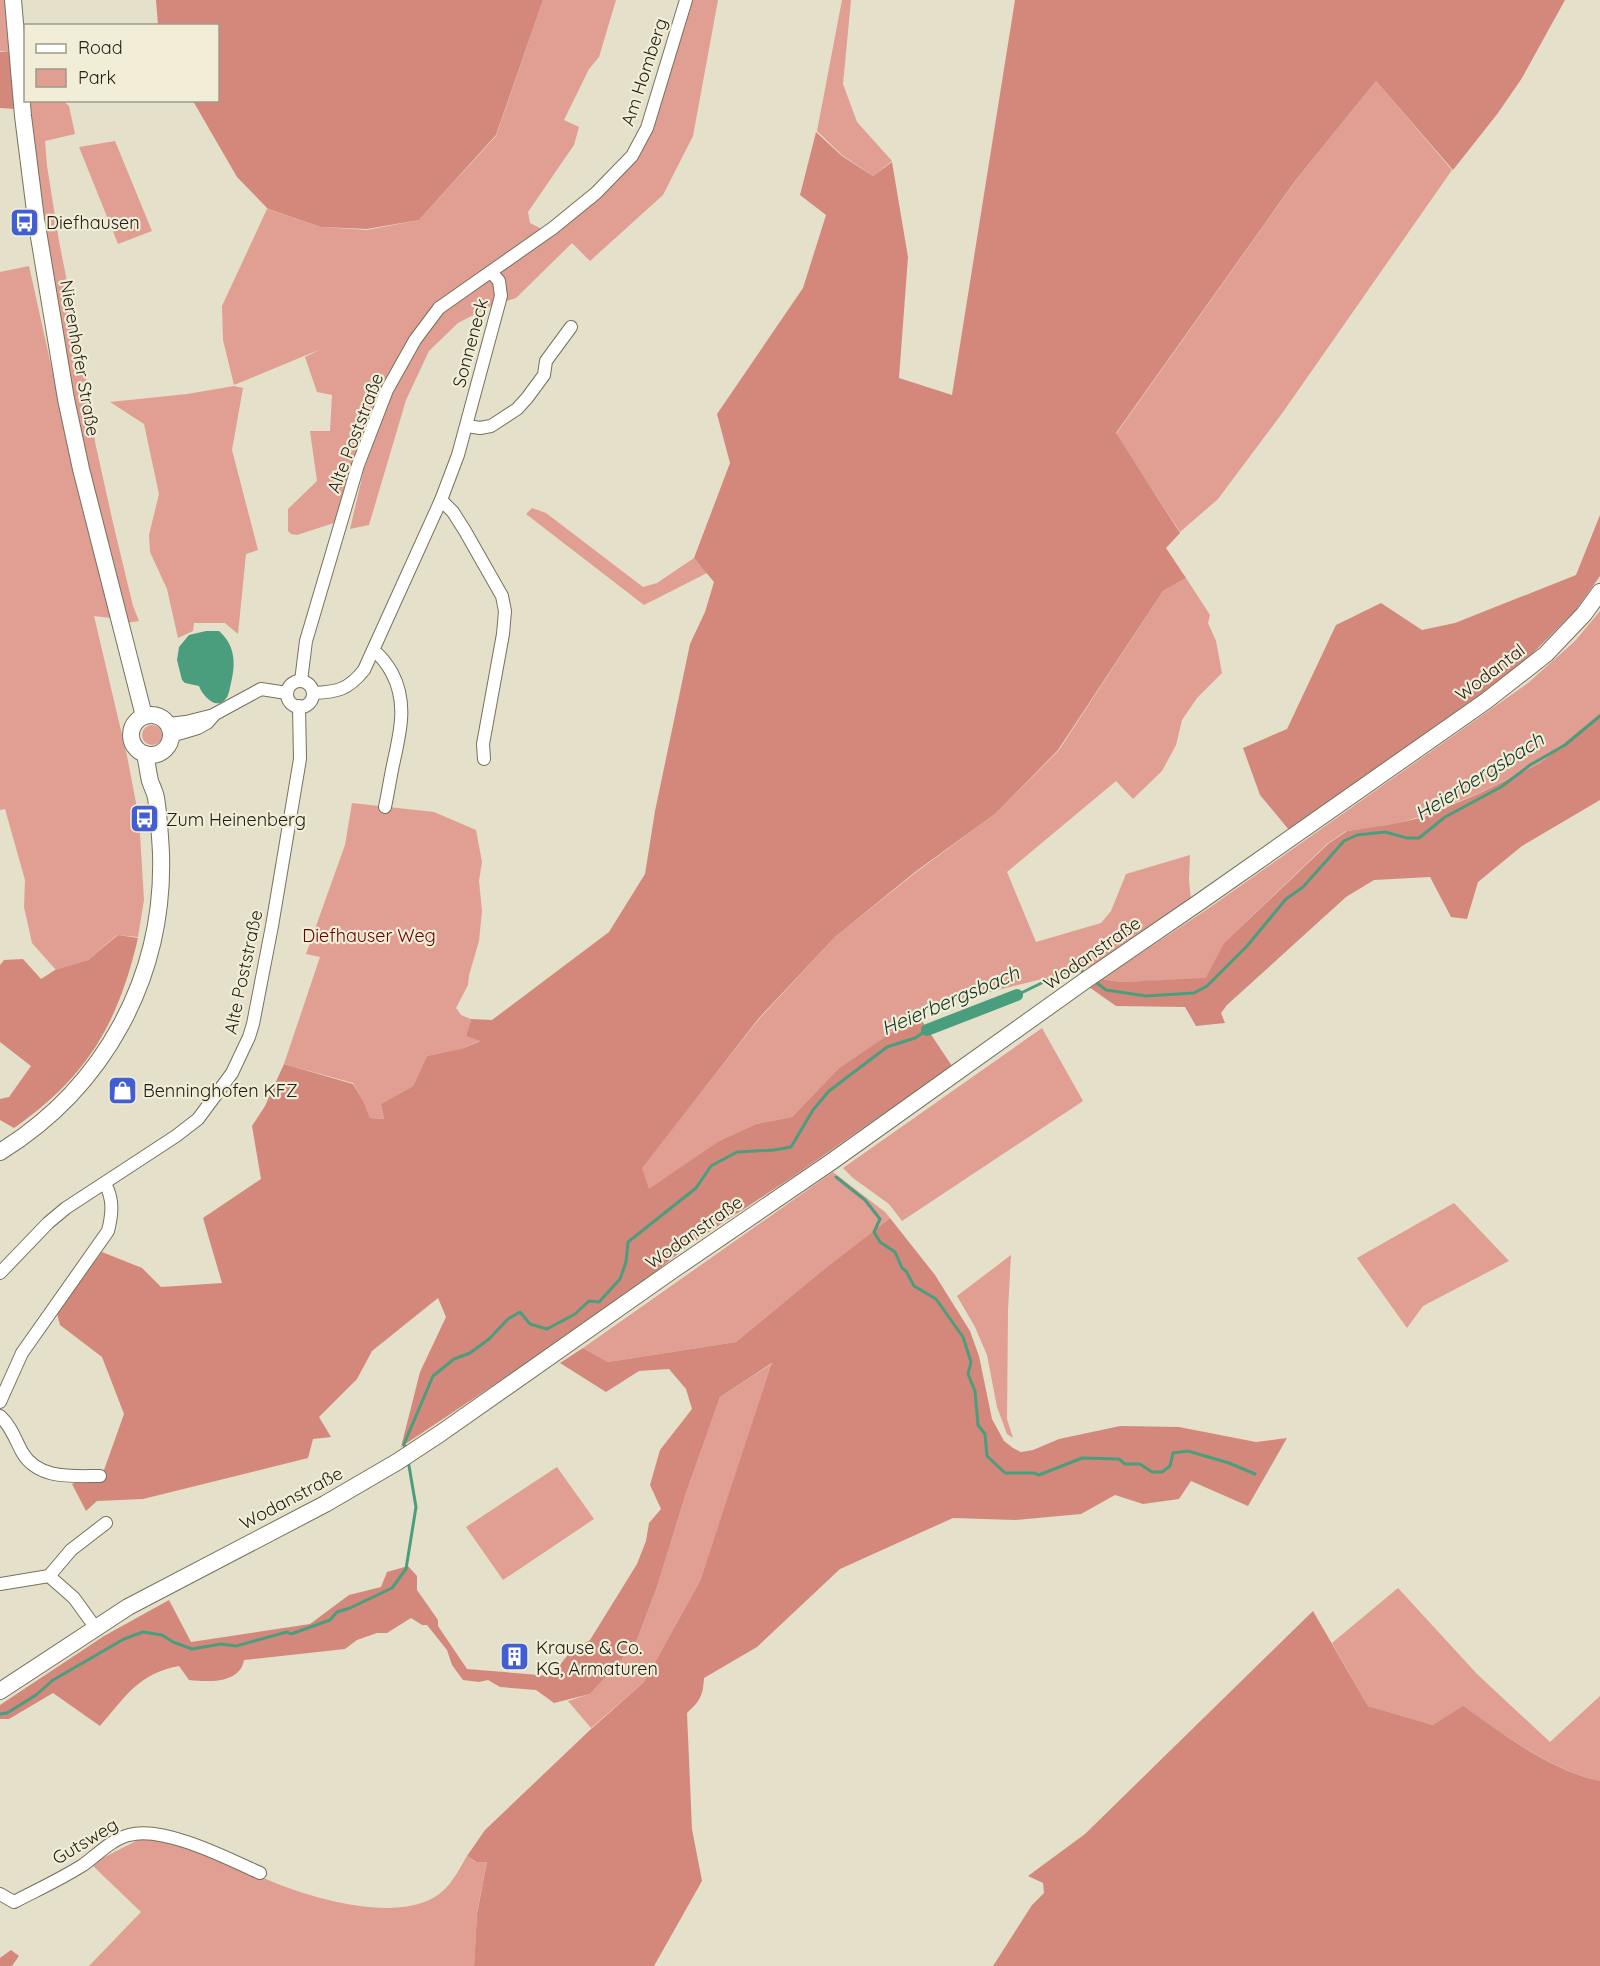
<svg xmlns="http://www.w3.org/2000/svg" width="1600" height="1966" viewBox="0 0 1600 1966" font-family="Quicksand,sans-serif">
<rect width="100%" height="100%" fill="#e4e0c9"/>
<!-- green -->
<g fill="#e19e93">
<polygon points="0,0 6,0 10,51 0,51"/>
<polygon points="543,0 616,0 599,57 589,69 564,120 579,127 574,145 528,212 530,223 544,230 634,159 690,0 718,0 693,136 663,195 590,261 572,243 516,298 491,306 458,323 429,351 406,400 369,525 350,529 364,469 391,395 419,343 443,314 437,308 411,336 382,386 353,464 337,522 297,535 291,534 288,531 288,509 317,481 310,431 330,431 332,395 317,392 305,357 321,349 234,385 223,340 222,306 267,209 321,227 367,230 419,220 496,136"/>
<polygon points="842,0 851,0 843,84 857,122 892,161 873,176 842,155 817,131"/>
<polygon points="1376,81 1452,170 1283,412 1218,499 1180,532 1116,434 1296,180"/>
<polygon points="30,101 63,101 69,106 75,134 45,141 47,166 59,241 91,404 95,442 113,523 133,606 139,621 126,623 80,439 45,235"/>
<polygon points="115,141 152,231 118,244 79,147"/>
<polygon points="29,266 82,505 111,618 94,616 127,756 139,818 144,900 138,937 117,935 88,960 56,970 32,943 24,907 25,880 5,809 0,810 0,272"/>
<polygon points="234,386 243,388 232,450 258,550 246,554 238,634 225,623 194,623 193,631 178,638 167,589 150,552 149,535 159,494 144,424 110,402 187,394"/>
<polygon points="532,508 546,513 643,587 657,583 694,558 707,573 644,605 526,514"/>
<polygon points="1186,578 1210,615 1208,623 1216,641 1222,673 1197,698 1182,720 1176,745 1162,771 1133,799 1116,781 1007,872 1036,942 1101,923 1111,911 1126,874 1190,855 1189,880 1191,900 1090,967 933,1006 839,1068 792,1117 756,1124 719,1141 649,1190 641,1168 759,1019 835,937 915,873 995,814 1059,750 1163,591"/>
<polygon points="1600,611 1600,713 1540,763 1479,793 1423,816 1388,826 1346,831 1327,844 1224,943 1207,979 1121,982 1102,979 1209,908 1528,683 1575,641"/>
<circle cx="152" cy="735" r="10"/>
<polygon points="352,803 434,812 476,830 482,862 479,881 482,911 479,941 469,975 468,985 456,1008 461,1015 471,1019 466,1036 481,1040 464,1048 427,1056 413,1086 381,1104 384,1119 370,1118 364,1102 353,1083 284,1064 320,957 306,954 345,845"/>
<polygon points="1042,1028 1083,1101 902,1221 889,1204 853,1178 843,1168"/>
<polygon points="833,1172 885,1212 890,1218 823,1270 736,1342 608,1362 583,1348"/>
<polygon points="1454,1203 1509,1261 1423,1306 1407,1328 1357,1258"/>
<polygon points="1011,1255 1008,1310 1007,1419 1013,1438 1007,1434 997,1407 987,1355 975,1327 957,1296"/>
<polygon points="773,1363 700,1581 644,1682 591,1728 568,1701 590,1694 635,1645 657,1587 686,1493 720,1397"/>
<polygon points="557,1467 594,1519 503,1580 466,1527"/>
<path d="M 1398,1588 L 1477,1674 L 1550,1742 L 1600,1696 L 1600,1781 C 1549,1770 1506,1735 1463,1707 L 1433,1725 L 1368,1706 L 1332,1643 Z"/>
<path d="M 144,1835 C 164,1840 186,1844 206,1852 C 228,1862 250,1873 273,1882 C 314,1899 392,1921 433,1898 C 450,1889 458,1871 467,1856 L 475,1862 L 487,1862 L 477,1913 L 474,1966 L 89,1966 L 141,1912 L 91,1864 L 142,1838 Z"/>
</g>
<!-- forest -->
<g fill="#d4887c">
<polygon points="156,0 543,0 496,135 419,220 367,229 321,227 268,209 237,177 193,101 218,100 218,26 158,25"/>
<polygon points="1015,0 1565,0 1522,78 1498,113 1453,170 1376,81 1295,181 1116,433 1180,533 1166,548 1186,578 1163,591 1058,750 995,814 915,872 835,937 759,1018 642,1168 649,1189 719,1141 756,1124 792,1117 839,1068 918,1015 952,1066 794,1176 689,1245 630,1292 568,1335 401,1447 420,1372 446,1317 438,1298 372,1351 357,1379 319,1417 331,1437 313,1439 308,1458 143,1499 97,1501 86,1511 72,1484 104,1470 124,1414 102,1357 60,1325 56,1310 102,1252 142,1268 161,1287 222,1283 203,1218 261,1179 252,1126 265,1106 284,1064 353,1084 364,1102 370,1118 384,1119 381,1104 413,1086 427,1056 464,1048 480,1041 466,1036 471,1019 492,1020 609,932 645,874 655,811 690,644 705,612 714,582 694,558 730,463 717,414 803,288 826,215 800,195 816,132 842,156 873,176 892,162 908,257 899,378 952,395"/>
<polygon points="10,51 16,109 0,108 0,52"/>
<polygon points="1600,515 1600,576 1575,611 1526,660 1412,746 1289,830 1260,795 1243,748 1287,729 1336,625 1381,603 1422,630 1455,623 1576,575"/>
<polygon points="1600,713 1600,800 1522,846 1478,882 1467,919 1451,917 1430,877 1374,880 1346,897 1227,1005 1221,1013 1225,1023 1196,1026 1185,1007 1116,1006 1089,987 1102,979 1121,982 1206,978 1224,943 1328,844 1347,831 1389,825 1424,817 1480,793 1540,763"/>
<path d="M 118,935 L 138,938 C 118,1024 87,1077 14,1128 L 0,1120 L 0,1099 L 9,1097 L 31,1066 L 0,1042 L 0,965 L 4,960 L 23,959 L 41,979 L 55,970 L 88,960 Z"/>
<path d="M 890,1218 L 935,1275 L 970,1331 L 979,1356 L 992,1419 L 1004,1441 L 1013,1448 L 1021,1452 L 1033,1450 L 1059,1439 L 1120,1426 L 1179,1427 L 1256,1442 L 1287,1438 L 1248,1506 L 1191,1481 L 1179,1499 L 1143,1504 L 1115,1495 L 1081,1514 L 1015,1520 L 953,1518 L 840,1569 L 757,1647 L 704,1678 C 703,1696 700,1701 687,1713 L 692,1829 L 702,1881 L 654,1966 L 474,1966 L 477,1914 L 487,1862 L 476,1862 L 467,1856 L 485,1830 L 591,1729 L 644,1682 L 700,1581 L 772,1363 L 720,1397 L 686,1493 L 657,1587 L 635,1645 L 590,1694 L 554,1703 L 536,1690 L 500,1687 L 488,1680 L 479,1682 L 463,1680 L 452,1665 L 447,1650 L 427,1625 L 422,1625 L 411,1618 L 387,1633 L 377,1633 L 357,1640 L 345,1649 L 244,1660 C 240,1684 208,1682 189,1680 L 179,1666 C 139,1673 125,1697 100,1726 L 53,1693 L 9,1719 L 0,1719 L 0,1705 L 104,1636 L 169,1600 L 191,1642 L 310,1624 L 349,1595 L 381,1587 L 387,1572 L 408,1566 L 417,1576 L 417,1590 L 438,1620 L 438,1626 L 467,1669 L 551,1676 L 571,1651 L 590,1640 L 637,1564 L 646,1541 L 649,1523 L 661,1509 L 650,1485 L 660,1450 L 692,1409 L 686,1389 L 669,1369 L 639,1371 L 606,1392 L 560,1363 L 583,1348 L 608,1362 L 736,1342 L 823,1270 Z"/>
<path d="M 1313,1611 L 1368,1706 L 1433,1725 L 1463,1706 C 1505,1735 1549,1770 1600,1781 L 1600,1966 L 993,1966 L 1032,1905 L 1044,1893 L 1043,1883 L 1028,1876 L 1085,1834 Z"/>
<polygon points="11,1950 19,1956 12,1966 0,1966 0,1958"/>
</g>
<!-- water -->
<path fill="#4a9e7e" d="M 206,631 L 219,631 C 235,645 236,663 231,683 C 230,687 229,694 227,697 C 218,712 203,697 199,686 L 185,683 L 182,680 L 177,660 L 179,647 L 189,635 Z"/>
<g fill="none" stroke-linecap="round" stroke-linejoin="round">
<!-- stream -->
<g stroke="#4a9e7e" stroke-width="3">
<polyline points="1093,980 1106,990 1146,996 1194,993 1207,986 1247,946 1286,899 1303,887 1344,841 1357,835 1385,832 1407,838 1419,838 1445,817 1501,787 1530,765 1565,745 1600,716"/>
<polyline points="1017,995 1062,973 1079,969 1086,974"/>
<polyline points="836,1177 865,1200 880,1219 874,1232 880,1242 895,1252 902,1268 906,1271 914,1286 936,1299 963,1337 971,1362 968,1374 975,1391 978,1425 985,1434 987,1456 1005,1473 1034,1473 1039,1475 1082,1458 1119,1459 1125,1464 1140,1464 1152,1472 1162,1472 1170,1466 1173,1453 1188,1451 1229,1463 1255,1474"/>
<polyline points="406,1451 404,1444 433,1376 454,1359 470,1353 489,1339 508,1319 520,1312 530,1324 547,1329 575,1314 589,1301 599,1302 620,1279 626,1262 628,1242 696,1188 711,1166 737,1152 774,1150 791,1147 813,1110 829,1091 887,1047 915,1038 927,1030"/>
<polyline points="0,1714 7,1713 36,1695 53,1680 124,1639 143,1632 162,1635 173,1642 192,1649 221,1644 236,1646 287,1632 291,1634 330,1620 337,1612 350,1608 392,1588 406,1569 416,1507 408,1460"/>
</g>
<!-- canal -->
<polyline stroke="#4a9e7e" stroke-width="12" points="927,1030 1017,995"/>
<defs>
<g id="street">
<polyline points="467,426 480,428 491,426 517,409 527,398 544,375 546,361 571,327"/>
<polyline points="441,500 453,512 465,531 502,596 505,611 503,634 483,744 484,759"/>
<path d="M 374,651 C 382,657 387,664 392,673 C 408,703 400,733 393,765 C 390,779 388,793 385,807"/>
<polyline points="301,681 306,641 358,465 387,390 415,340 439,308 553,228 596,193 632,156 647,128 686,0"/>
<circle cx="300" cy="694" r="13"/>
<path d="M 313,693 C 337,692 348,690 364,670 L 441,500 L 458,455 L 501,296 L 499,281 L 491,272"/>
<polyline points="168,724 186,722 214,715"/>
<polyline points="171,736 198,728 207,723 215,714 261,689 287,693"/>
<polyline points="0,1273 48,1223 66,1208 176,1136 198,1119 232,1073 249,1037 253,1024 272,926 300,759 299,706"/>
<path d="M 0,1402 L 22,1353 L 108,1231 C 112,1215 114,1199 105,1184"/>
<path d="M 0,1416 C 11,1426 15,1439 22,1452 C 38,1480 73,1476 100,1476"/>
<polyline points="49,1576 71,1550 106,1523"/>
<polyline points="0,1584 49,1576 74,1598 95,1627"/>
<path d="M 0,1894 L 14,1902 C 37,1890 61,1879 83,1865 C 97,1855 112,1839 129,1835 C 163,1825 229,1859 260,1873"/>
</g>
<g id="secondary">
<polyline points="13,0 23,116 36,219 66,399 81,469 144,716"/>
<circle cx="151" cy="735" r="20"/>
<path d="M 0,1152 C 105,1087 165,976 161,853 C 160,835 159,816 156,798 C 155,792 152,787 150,781 C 148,772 147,763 145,754"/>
<polyline points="0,1691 128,1607 325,1504 397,1462 441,1433 673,1270 831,1162 1086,980 1201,901 1486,701 1546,654 1584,614 1600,592"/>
</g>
</defs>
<!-- street casing -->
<use href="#street" stroke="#76725e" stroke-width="14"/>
<!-- secondary casing -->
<use href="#secondary" stroke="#76725e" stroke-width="18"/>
<!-- street -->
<use href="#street" stroke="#fff" stroke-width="12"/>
<!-- secondary -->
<use href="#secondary" stroke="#fff" stroke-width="16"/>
</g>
<!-- icons -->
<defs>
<symbol id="bus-square" viewBox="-11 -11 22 22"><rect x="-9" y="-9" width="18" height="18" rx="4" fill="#415fd2" stroke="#f1edd6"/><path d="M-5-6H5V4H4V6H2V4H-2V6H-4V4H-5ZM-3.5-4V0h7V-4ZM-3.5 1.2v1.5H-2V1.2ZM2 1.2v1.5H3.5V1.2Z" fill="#fff"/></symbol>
<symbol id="shop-square" viewBox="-11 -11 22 22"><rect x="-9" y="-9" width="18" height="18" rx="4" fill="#415fd2" stroke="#f1edd6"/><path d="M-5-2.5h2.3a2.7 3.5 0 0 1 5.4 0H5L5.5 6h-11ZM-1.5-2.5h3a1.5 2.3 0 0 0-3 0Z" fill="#fff"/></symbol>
<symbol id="building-square" viewBox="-11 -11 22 22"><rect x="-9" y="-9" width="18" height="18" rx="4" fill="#415fd2" stroke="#f1edd6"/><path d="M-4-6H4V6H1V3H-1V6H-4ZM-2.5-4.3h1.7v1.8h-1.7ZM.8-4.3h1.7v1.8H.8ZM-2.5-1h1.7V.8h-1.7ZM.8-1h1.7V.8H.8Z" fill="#fff"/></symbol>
</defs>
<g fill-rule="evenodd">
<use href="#bus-square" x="8" y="206" width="33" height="33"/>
<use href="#bus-square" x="128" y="802" width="33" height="33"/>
<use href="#shop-square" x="106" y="1074" width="33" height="33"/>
<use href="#building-square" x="498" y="1640" width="33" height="33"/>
</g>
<g text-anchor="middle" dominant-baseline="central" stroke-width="4.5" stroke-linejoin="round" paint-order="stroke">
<!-- street labels -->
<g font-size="18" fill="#222018" stroke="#f1edd6">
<text transform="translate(644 72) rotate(-72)">Am Homberg</text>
<text transform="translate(470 343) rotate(-75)">Sonneneck</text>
<text transform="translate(80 358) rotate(80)">Nierenhofer Straße</text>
<text transform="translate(355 433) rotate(-69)">Alte Poststraße</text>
<text transform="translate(1490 672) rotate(-37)">Wodantal</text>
<text transform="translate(1092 953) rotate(-35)">Wodanstraße</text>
<text transform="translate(243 972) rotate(-78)">Alte Poststraße</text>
<text transform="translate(694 1232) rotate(-35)">Wodanstraße</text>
<text transform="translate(291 1498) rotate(-28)">Wodanstraße</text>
<text transform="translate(85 1841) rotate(-31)">Gutsweg</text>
</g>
<!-- poi labels -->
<g font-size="18" fill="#222018" stroke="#f1edd6" text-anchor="start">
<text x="46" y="222">Diefhausen</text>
<text x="166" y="819">Zum Heinenberg</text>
<text x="143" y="1090">Benninghofen KFZ</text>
<text x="536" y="1647">Krause &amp; Co.<tspan x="536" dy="21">KG, Armaturen</tspan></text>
</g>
<!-- park labels -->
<g font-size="18" fill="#620201" stroke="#f1edd6">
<text x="369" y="935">Diefhauser Weg</text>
</g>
<!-- water labels -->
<g font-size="20" font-style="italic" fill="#0e3527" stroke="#f1edd6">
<text transform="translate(1479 776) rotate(-32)">Heierbergsbach</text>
<text transform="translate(950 1000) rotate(-23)">Heierbergsbach</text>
</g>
</g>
<!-- legend -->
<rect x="24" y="24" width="195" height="78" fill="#f1edd6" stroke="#9e9b8a" stroke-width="1.5"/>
<rect x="36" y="44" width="30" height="9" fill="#ffffff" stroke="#9e9b8a" stroke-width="1.5"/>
<text x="78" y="54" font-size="18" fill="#222018">Road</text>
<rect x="36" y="69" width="30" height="18" fill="#e19e93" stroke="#9e9b8a" stroke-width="1.5"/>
<text x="78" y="84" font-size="18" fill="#222018">Park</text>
</svg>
